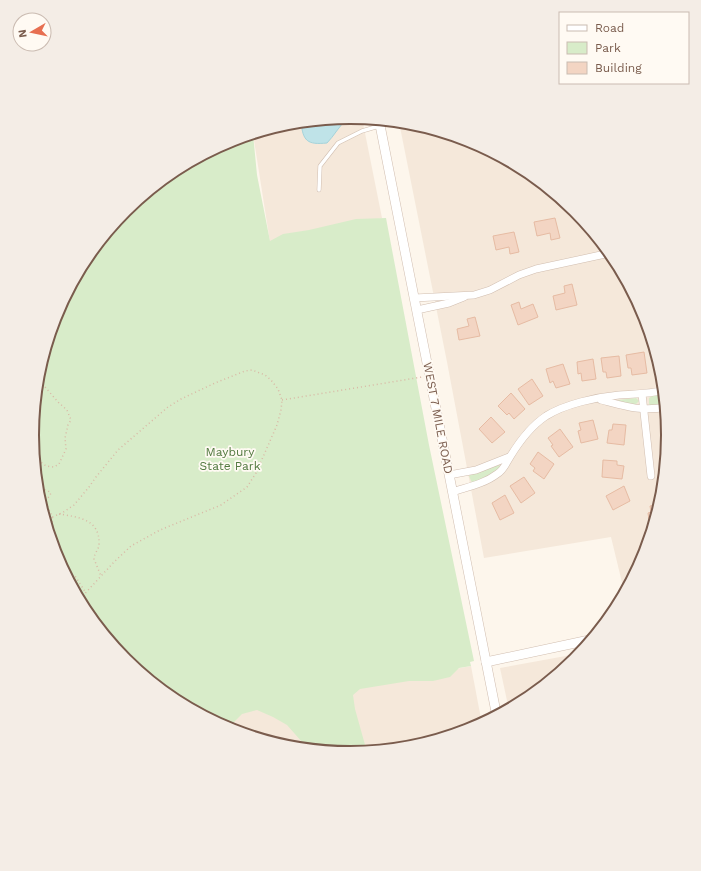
<svg xmlns="http://www.w3.org/2000/svg" width="701" height="871" viewBox="0 0 701 871" font-family="'Work Sans',sans-serif">
<rect width="100%" height="100%" fill="#fdf6ec"/>
<!-- residential -->
<g fill="#f5e8da">
<polygon points="351,117 362,118 382,218 270,242 253,134 289,123"/>
<polygon points="399,122 413,123 473,141 528,171 576,210 615,259 645,314 663,374 669,436 663,498 645,558 625,595 611,537 484,558 447,362"/>
<polygon points="582,653 576,661 527,700 509,710 500,668"/>
<polygon points="471,666 482,724 472,730 412,748 350,754 288,748 228,730 204,717"/>
</g>
<!-- green -->
<g fill="#d8ecc9">
<polygon points="253,134 257,175 270,241 283,234 309,230 356,219 386,218 429,445 474,661 470,662 471,666 459,668 450,677 433,681 409,681 360,689 353,695 355,709 367,752 350,754 315,751 302,742 287,725 273,717 257,710 242,714 227,729 173,700 125,661 86,612 56,557 38,497 32,435 38,373 56,313 86,258 125,210 174,171 229,141"/>
<polygon points="665,393 666,403 651,406 649,404 649,398 652,396"/>
<polygon points="636,398 639,401 635,405 620,402 618,400"/>
<path d="M 499,465 L 501,466 C 493,474 483,479 472,483 L 469,476 L 472,474 Z"/>
</g>
<!-- water -->
<path fill="#bfe3e8" stroke="#a5d3da" d="M 346,117 L 347,119 C 339,126 334,136 327,143 C 307,145 303,141 301,122 Z"/>
<!-- building -->
<g fill="#f3d5c3" stroke="#e6bba3">
<polygon points="555,218 560,238 551,240 550,233 537,236 534,222"/>
<polygon points="514,232 519,252 510,254 509,247 496,250 493,236"/>
<polygon points="572,284 577,305 556,310 553,296 565,293 564,286"/>
<polygon points="519,302 521,309 533,304 538,317 518,325 511,305"/>
<polygon points="475,317 480,336 459,340 457,329 469,326 467,319"/>
<polygon points="656,349 662,369 658,370 657,363 653,364 651,350"/>
<polygon points="644,352 647,373 632,375 631,368 628,368 626,355"/>
<polygon points="619,356 621,376 607,378 606,372 603,372 601,358"/>
<polygon points="593,359 596,379 582,381 581,373 578,374 577,362"/>
<polygon points="563,364 570,384 556,388 553,381 550,383 546,369"/>
<polygon points="532,379 543,396 529,405 518,389"/>
<polygon points="511,393 525,409 514,419 509,413 507,415 498,406"/>
<polygon points="491,417 505,432 492,443 479,429"/>
<polygon points="593,420 598,439 581,443 578,431 581,430 579,423"/>
<polygon points="613,424 626,425 624,445 607,443 609,430 612,430"/>
<polygon points="668,427 669,436 668,448 666,435 669,434"/>
<polygon points="560,429 573,447 559,457 551,446 553,445 548,438"/>
<polygon points="538,452 554,464 544,479 533,471 535,468 530,464"/>
<polygon points="603,460 617,461 617,465 624,466 622,479 602,477"/>
<polygon points="524,477 535,493 521,503 510,486"/>
<polygon points="624,486 630,501 613,510 606,496"/>
<polygon points="505,495 514,513 500,520 492,503"/>
<polygon points="661,504 654,526 650,527 648,513 651,512 650,506"/>
</g>
<g fill="none" stroke-linecap="round" stroke-linejoin="round">
<defs>
<polyline id="service" points="319,190 320,166 338,143 362,131 379,126"/>
<g id="minor">
<polyline points="414,298 474,295 490,290 519,275 536,269 610,253"/>
<polyline points="417,310 449,303 464,297"/>
<polyline points="642,394 651,476"/>
<path d="M 601,400 C 624,406 641,412 666,407"/>
<polyline points="449,475 476,470 509,457"/>
<path d="M 452,492 C 467,487 484,484 497,474 C 504,470 506,463 510,457 C 519,442 531,426 546,416 C 565,404 597,397 619,395 C 634,394 650,394 665,390"/>
</g>
<g id="tertiary">
<polyline points="379,120 497,717"/>
<polyline points="486,662 594,639"/>
</g>
</defs>
<!-- service casing -->
<use href="#service" stroke="#d1beb0" stroke-width="4.5"/>
<!-- minor casing -->
<use href="#minor" stroke="#d1beb0" stroke-width="8"/>
<!-- tertiary casing -->
<use href="#tertiary" stroke="#d1beb0" stroke-width="10"/>
<!-- path -->
<g stroke="#d9b8a5" stroke-width="1.5" stroke-dasharray="1 3" stroke-linecap="butt">
<polyline points="282,400 422,377"/>
<polyline points="34,453 42,463 46,466 54,467 59,464 66,449 65,438 68,425 71,420 67,410 59,403 38,379"/>
<polyline points="37,487 48,491 51,493 49,497 40,503"/>
<polyline points="44,499 52,516 53,548"/>
<path d="M 59,514 C 78,517 100,519 99,544 C 99,550 94,553 94,559 L 101,576"/>
<polyline points="45,520 62,513 74,505 89,487 96,477 118,450 168,407 181,399 215,383 245,371 252,370 265,375 271,380 278,389 282,400 281,410 277,425 256,473 247,487 221,505 160,530 131,546 114,562 79,600"/>
<polyline points="55,554 60,557 64,569 75,576 86,593"/>
</g>
<!-- service -->
<use href="#service" stroke="#fff" stroke-width="3.5"/>
<!-- minor -->
<use href="#minor" stroke="#fff" stroke-width="7"/>
<!-- tertiary -->
<use href="#tertiary" stroke="#fff" stroke-width="9"/>
</g>
<g text-anchor="middle" dominant-baseline="central" stroke-width="3.5" stroke-linejoin="round" paint-order="stroke">
<!-- street labels -->
<g font-size="12" fill="#7a5c4d" stroke="#fffaf3">
<text transform="translate(438 418) rotate(79)">WEST 7 MILE ROAD</text>
</g>
<!-- park labels -->
<g font-size="12" fill="#537a41" stroke="#fffaf3">
<text x="230" y="452">Maybury<tspan x="230" dy="14">State Park</tspan></text>
</g>
</g>
<!-- crop -->
<path d="M0 0H701V871H0ZM39 435a311 311 0 1 1 622 0a311 311 0 1 1-622 0Z" fill="#f4ede6" fill-rule="evenodd"/>
<path fill="none" stroke="#7a5c4d" stroke-width="2" d="M39 435a311 311 0 1 1 622 0a311 311 0 1 1-622 0Z"/>
<!-- legend -->
<rect x="559" y="12" width="130" height="72" fill="#fffaf3" stroke="#cabbb1"/>
<rect x="567" y="25" width="20" height="6" fill="#ffffff" stroke="#cabbb1"/>
<text x="595" y="32" font-size="12" fill="#7a5c4d">Road</text>
<rect x="567" y="42" width="20" height="12" fill="#d8ecc9" stroke="#cabbb1"/>
<text x="595" y="52" font-size="12" fill="#7a5c4d">Park</text>
<rect x="567" y="62" width="20" height="12" fill="#f3d5c3" stroke="#cabbb1"/>
<text x="595" y="72" font-size="12" fill="#7a5c4d">Building</text>
<!-- north arrow -->
<g transform="translate(32 32) rotate(261)"><circle r="19" fill="#fffaf3" stroke="#cabbb1"/>
<path d="M0-3L7 15L0 10L-7 15Z" fill="#e76f51"/>
<text y="-6" font-size="11" font-weight="bold" text-anchor="middle" fill="#7a5c4d">N</text>
</g>
</svg>
